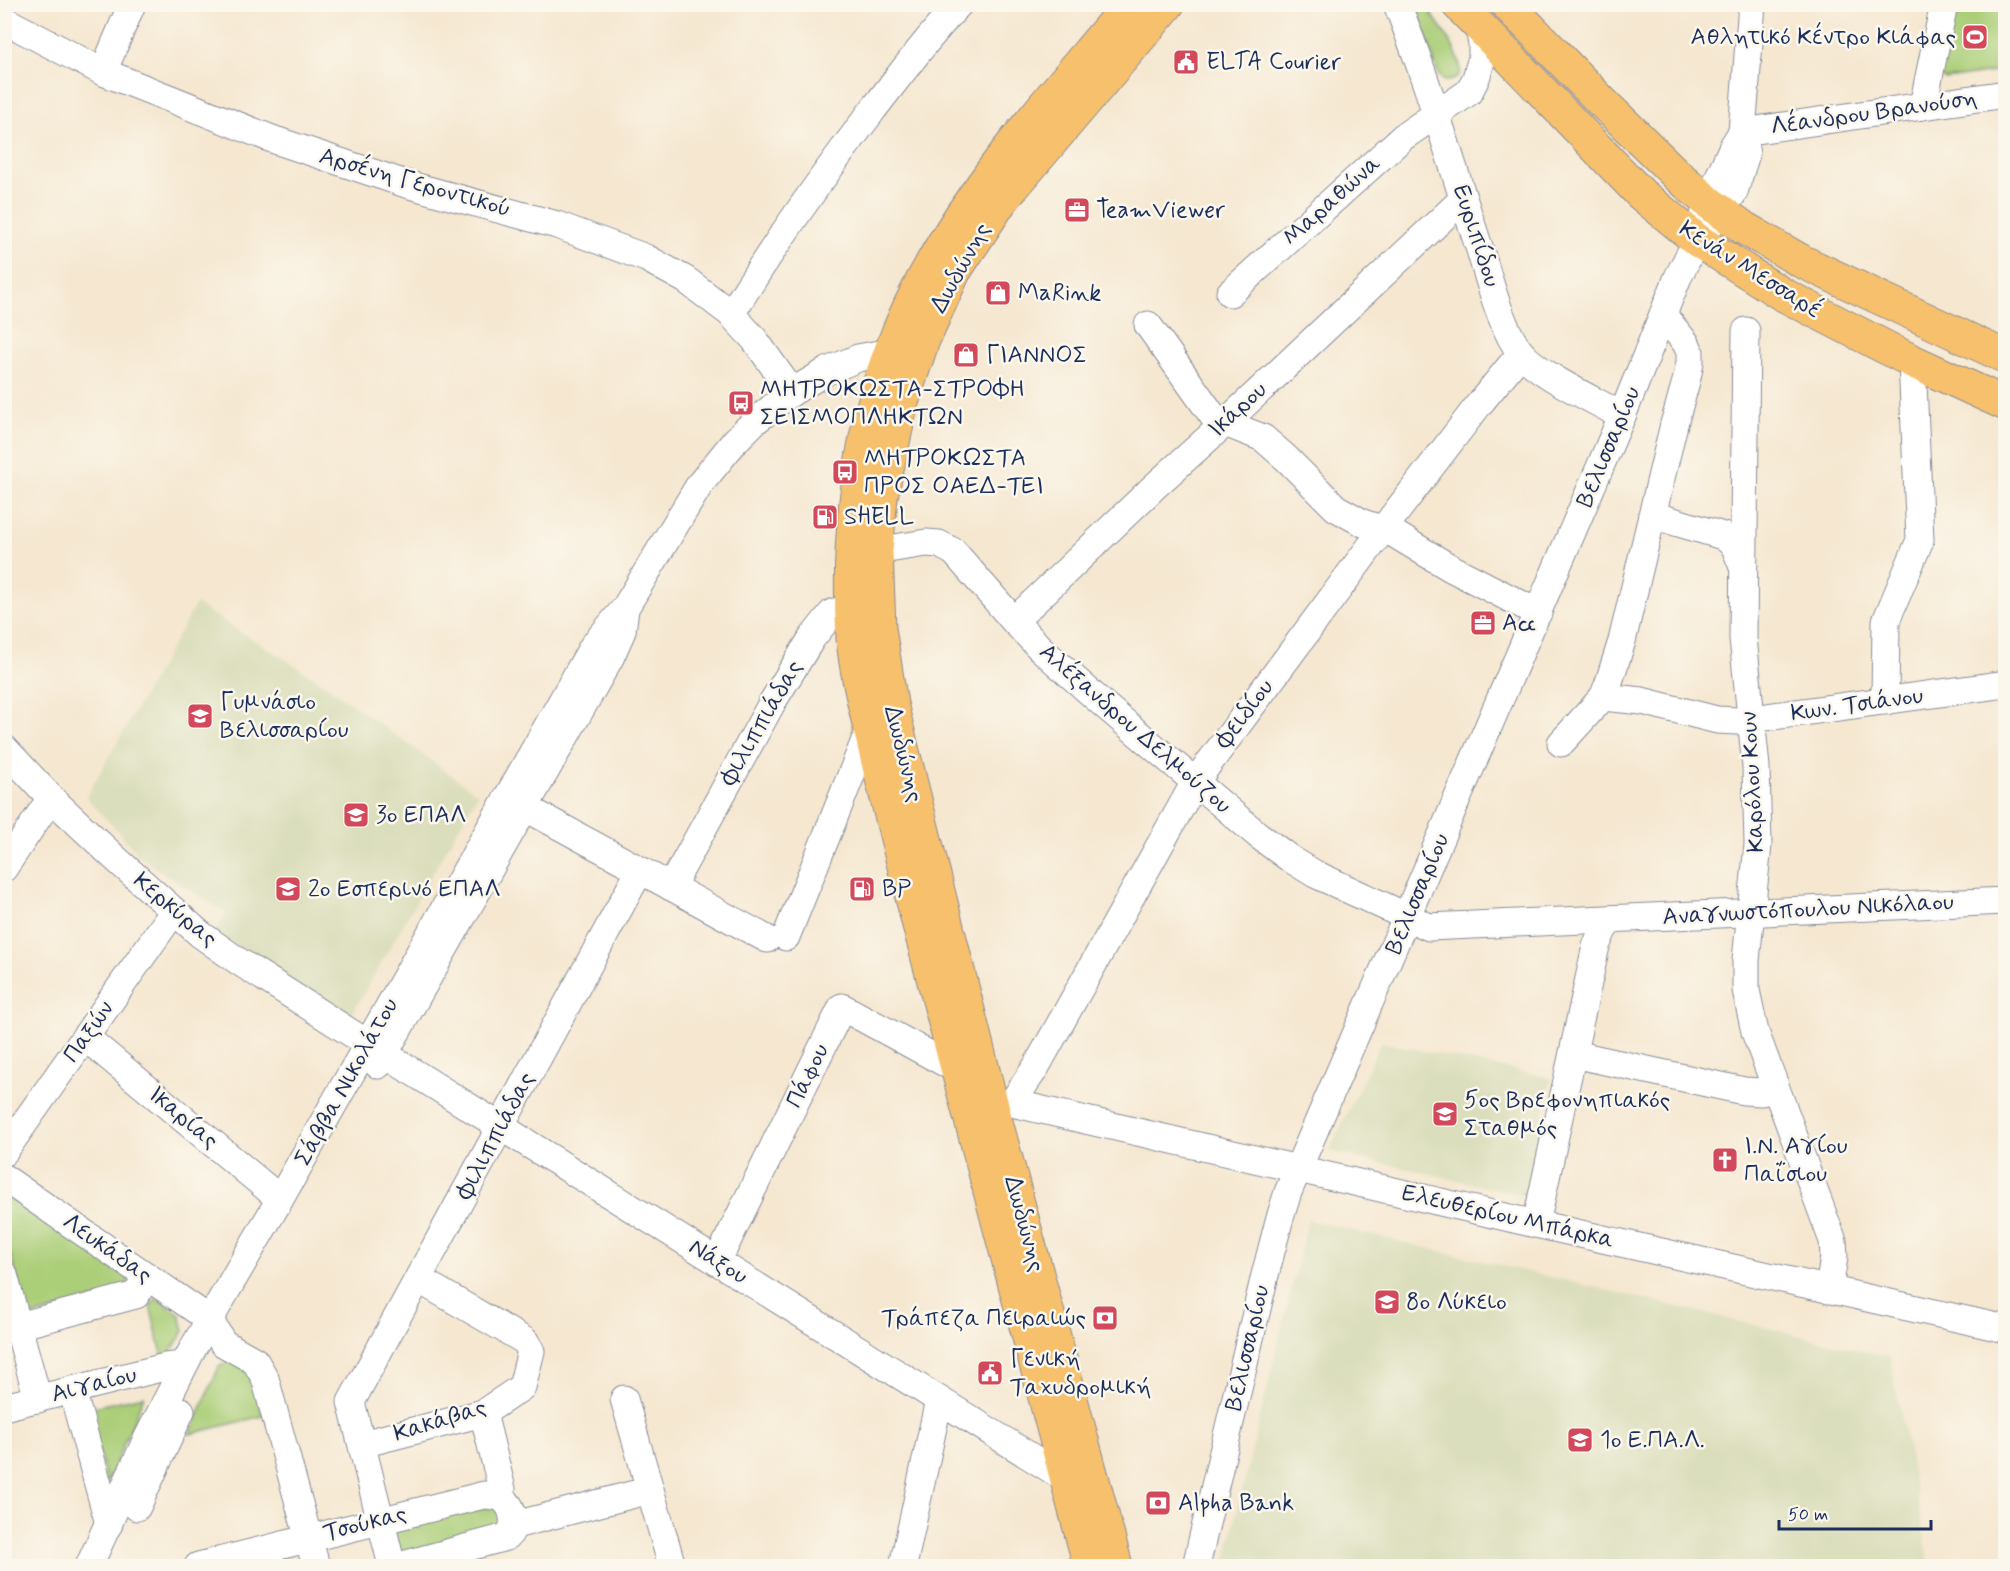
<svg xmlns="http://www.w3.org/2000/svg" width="2010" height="1571" viewBox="0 0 2010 1571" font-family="Mynerve,sans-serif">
<rect width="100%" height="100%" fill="#fbf7ec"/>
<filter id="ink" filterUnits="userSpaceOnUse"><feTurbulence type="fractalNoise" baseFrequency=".0167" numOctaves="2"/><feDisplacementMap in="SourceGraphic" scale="12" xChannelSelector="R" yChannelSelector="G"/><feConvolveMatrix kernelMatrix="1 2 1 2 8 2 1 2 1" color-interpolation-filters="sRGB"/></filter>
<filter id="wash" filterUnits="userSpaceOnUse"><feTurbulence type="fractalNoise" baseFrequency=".008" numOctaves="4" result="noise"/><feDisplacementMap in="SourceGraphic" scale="24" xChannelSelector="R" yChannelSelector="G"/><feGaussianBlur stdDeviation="1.35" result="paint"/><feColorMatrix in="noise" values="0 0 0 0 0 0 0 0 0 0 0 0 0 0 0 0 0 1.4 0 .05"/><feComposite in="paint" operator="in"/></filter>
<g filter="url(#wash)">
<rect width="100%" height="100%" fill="#f5e7d0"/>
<!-- built -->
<g fill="#dbdebc">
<polygon points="196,604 315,678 478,794 349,1019 215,932 226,913 145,861 86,797"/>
<polygon points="1381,1042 1551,1078 1526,1196 1329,1151"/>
<polygon points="1308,1220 1890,1357 1930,1566 1224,1566"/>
</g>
<!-- grass -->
<g fill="#abce78" stroke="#637e6b" stroke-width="1.5">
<path d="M 1416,5 L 1425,5 C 1432,16 1487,82 1444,81 L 1439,76 Z"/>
<polygon points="1951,5 2005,5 2005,70 1946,79 1936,75"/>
<polygon points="4,1192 129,1279 125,1291 28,1317 5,1232"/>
<polygon points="157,1298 180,1315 184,1331 164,1362 150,1306"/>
<polygon points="230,1360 250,1368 263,1416 190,1434 219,1367"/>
<polygon points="144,1396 107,1484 88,1408"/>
<polygon points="495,1508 507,1526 424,1556 399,1551 392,1530 453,1509"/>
</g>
</g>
<g filter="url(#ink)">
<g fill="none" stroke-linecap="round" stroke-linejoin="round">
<defs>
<g id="minor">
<path d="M 1397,4 C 1429,84 1452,166 1479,247 C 1489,278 1501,329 1521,353 C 1541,376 1595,400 1622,416"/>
<polyline points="4,20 103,72 272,139 406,184 557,225 646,258 686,280 731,314 755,340 792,392"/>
<polyline points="103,72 132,4"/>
<polyline points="1923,106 1944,4"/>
<polyline points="1742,132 2006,94"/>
<polyline points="1710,226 1721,212 1734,192 1746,154 1742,132 1752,4"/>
<polyline points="1230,293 1403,137 1469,92 1476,78 1482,58 1482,43 1478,26"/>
<path d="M 731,314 C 775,243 822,177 872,111 C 900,75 927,38 959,4"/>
<polyline points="1148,325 1213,416 1230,425 1263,438 1286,458 1336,508 1363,523 1391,532 1449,567 1538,613"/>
<polyline points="1746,331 1743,638 1756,767 1758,845 1746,960 1746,990 1755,1032 1833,1241 1834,1257 1829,1290"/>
<polyline points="1521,353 1480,403 1384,528 1195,782 1036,1067 1012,1103 1536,1224 2006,1329"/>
<polyline points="1652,515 1723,536 1734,545 1743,567"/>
<polyline points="876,551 926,543 939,544 954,552 1014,621 1040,648 1103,704 1258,835 1289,858 1315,874 1429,927 2006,901"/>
<polyline points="1014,621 1155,486 1225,423 1463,199"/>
<polyline points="1603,697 1642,701 1717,720 1738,721 2006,684"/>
<polyline points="1885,701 1886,621 1920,540 1912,361"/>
<polyline points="1561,743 1603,697 1608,685 1622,641 1674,424 1687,378 1690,362 1690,352 1686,343 1663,315"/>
<polyline points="4,748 51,798 116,859 200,934 238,961 384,1054 1068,1480"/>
<polyline points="526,808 767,939"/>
<polyline points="4,868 51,798"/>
<polyline points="671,887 773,701 812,638 832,613 853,607"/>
<polyline points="786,937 870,728"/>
<polyline points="85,1037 280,1199"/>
<polyline points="1573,1054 1744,1091 1761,1092 1776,1089"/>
<polyline points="378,1065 610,658 622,631 625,609"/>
<polyline points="4,1152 174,911"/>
<polyline points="4,1178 209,1319 223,1343 255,1361 265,1378 316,1566"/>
<polyline points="1536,1224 1596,946 1603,930 1611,919"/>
<polyline points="717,1262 842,1007 956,1069"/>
<polyline points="4,1275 38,1399"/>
<polyline points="18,1326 136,1295 147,1276"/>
<polyline points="72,1390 109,1524"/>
<polyline points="624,1399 672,1566"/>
<polyline points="4,1407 165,1367 183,1365"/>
<polyline points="483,1413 502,1489 501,1497"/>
<polyline points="362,1444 483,1413 522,1387 531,1351 525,1341 418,1279"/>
<polyline points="137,1507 181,1411"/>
<polyline points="515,1525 650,1490"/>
<polyline points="89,1566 144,1445 193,1348 280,1199 593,646 625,608 700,484 735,441 754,422 792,392 827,371 858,358 890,352 908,357"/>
<path d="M 198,1566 L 484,1495 C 491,1495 497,1495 503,1499 C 514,1507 518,1529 506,1537 L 399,1566"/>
<polyline points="392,1566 351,1402 640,870"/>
<polyline points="903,1566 939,1400"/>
<polyline points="1196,1566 1265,1275 1279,1221 1288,1192 1622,416 1678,277 1697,240 1708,202 1717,181 1733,146 1742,132"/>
</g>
<g id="major">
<polyline points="1458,4 1641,194 1697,240 1782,294 1912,361 2006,404"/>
<polyline points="1507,4 1600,100 1677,175 1708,202 1744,228 1801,261 2006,357"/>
<path d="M 1090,1566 C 1035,1352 974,1139 919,925 C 904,865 888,805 874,745 C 866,710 856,674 853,638 C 847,546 857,442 889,356 C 939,217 1037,116 1129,4"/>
<polyline points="1116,1566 995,1118 891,704 879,628 876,551 881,496 902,402 923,340 954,272 1001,201 1168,4"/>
</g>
</defs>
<!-- minor casing -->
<use href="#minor" stroke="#888b97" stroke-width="29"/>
<!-- major casing -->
<use href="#major" stroke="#888b97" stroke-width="35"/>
<!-- minor -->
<use href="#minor" stroke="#fff" stroke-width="27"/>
<!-- major -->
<use href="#major" stroke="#f7c06c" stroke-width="33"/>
</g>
</g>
<!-- icons -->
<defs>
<symbol id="stadium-square" viewBox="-11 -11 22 22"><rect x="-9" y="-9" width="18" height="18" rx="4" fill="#d1495b" stroke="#fbf7ec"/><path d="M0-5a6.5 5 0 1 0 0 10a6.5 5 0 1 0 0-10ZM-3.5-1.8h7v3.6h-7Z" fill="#fff"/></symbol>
<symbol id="civic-square" viewBox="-11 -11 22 22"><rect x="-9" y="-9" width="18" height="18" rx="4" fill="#d1495b" stroke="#fbf7ec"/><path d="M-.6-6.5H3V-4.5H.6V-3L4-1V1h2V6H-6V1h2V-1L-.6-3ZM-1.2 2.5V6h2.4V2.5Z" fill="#fff"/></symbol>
<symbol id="office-square" viewBox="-11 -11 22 22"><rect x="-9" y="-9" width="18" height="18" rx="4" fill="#d1495b" stroke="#fbf7ec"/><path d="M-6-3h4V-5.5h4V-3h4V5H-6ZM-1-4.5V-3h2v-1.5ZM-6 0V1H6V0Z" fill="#fff"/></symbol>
<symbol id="shop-square" viewBox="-11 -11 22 22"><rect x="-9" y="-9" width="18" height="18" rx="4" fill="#d1495b" stroke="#fbf7ec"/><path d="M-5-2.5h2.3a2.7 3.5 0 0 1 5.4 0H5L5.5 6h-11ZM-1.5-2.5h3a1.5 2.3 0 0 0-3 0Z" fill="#fff"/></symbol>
<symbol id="bus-square" viewBox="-11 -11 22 22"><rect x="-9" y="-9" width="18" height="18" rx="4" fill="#d1495b" stroke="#fbf7ec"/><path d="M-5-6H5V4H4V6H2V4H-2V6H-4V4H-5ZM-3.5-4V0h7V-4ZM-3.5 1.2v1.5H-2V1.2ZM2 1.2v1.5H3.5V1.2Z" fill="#fff"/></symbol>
<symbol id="fuel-square" viewBox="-11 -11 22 22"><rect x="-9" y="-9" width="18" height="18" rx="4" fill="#d1495b" stroke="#fbf7ec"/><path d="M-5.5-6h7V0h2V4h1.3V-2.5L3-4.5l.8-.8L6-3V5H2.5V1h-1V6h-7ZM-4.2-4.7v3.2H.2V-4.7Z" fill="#fff"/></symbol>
<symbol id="school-square" viewBox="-11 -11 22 22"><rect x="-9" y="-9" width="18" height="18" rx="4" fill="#d1495b" stroke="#fbf7ec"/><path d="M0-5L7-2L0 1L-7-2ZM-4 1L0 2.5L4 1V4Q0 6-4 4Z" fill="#fff"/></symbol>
<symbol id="church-square" viewBox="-11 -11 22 22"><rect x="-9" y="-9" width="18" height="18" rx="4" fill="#d1495b" stroke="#fbf7ec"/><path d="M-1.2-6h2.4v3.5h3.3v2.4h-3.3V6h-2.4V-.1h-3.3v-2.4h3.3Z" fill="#fff"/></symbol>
<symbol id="bank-square" viewBox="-11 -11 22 22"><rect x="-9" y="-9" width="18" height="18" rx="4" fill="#d1495b" stroke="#fbf7ec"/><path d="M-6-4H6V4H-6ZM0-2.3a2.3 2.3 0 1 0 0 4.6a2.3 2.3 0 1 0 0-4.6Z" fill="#fff"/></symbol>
</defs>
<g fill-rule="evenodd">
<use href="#stadium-square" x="1960" y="22" width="30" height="30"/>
<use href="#civic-square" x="1171" y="47" width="30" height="30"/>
<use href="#office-square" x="1062" y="195" width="30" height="30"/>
<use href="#shop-square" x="983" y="278" width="30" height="30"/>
<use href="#shop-square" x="951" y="340" width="30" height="30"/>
<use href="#bus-square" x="726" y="388" width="30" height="30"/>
<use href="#bus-square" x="830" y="457" width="30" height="30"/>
<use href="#fuel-square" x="810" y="502" width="30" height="30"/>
<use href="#office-square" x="1468" y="608" width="30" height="30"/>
<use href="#school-square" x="185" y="701" width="30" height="30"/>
<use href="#school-square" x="341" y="800" width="30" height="30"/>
<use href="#school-square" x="273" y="874" width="30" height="30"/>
<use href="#fuel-square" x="847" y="874" width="30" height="30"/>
<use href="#school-square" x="1430" y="1099" width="30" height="30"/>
<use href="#church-square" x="1710" y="1145" width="30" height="30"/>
<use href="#school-square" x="1372" y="1287" width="30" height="30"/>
<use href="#bank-square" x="1090" y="1303" width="30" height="30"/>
<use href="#civic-square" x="975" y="1358" width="30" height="30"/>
<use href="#school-square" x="1565" y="1425" width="30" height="30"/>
<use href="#bank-square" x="1143" y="1488" width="30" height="30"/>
</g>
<g text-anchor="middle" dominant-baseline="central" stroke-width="5" stroke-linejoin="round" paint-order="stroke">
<!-- poi labels -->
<g font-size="24" fill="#1b2f5e" stroke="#fbf7ec" text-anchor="start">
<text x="1956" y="37" text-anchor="end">Αθλητικό Κέντρο Κιάφας</text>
<text x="1206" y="62">ELTA Courier</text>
<text x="1096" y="210">TeamViewer</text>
<text x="1018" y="293">MaRink</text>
<text x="986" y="355">ΓΙΑΝΝΟΣ</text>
<text x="760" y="389">ΜΗΤΡΟΚΩΣΤΑ-ΣΤΡΟΦΗ<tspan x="760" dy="28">ΣΕΙΣΜΟΠΛΗΚΤΩΝ</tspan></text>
<text x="864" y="458">ΜΗΤΡΟΚΩΣΤΑ<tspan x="864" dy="28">ΠΡΟΣ ΟΑΕΔ-ΤΕΙ</tspan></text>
<text x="844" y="517">SHELL</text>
<text x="1502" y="623">Acc</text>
<text x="220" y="702">Γυμνάσιο<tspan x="220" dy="28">Βελισσαρίου</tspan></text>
<text x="376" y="815">3ο ΕΠΑΛ</text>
<text x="308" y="889">2ο Εσπερινό ΕΠΑΛ</text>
<text x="882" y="889">BP</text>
<text x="1464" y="1100">5ος Βρεφονηπιακός<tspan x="1464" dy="28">Σταθμός</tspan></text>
<text x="1744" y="1146">Ι.Ν. Αγίου<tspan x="1744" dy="28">Παΐσιου</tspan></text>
<text x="1406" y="1302">8ο Λύκειο</text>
<text x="1086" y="1318" text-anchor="end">Τράπεζα Πειραιώς</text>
<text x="1010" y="1359">Γενική<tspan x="1010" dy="28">Ταχυδρομική</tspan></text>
<text x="1600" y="1440">1ο Ε.ΠΑ.Λ.</text>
<text x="1178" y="1503">Alpha Bank</text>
</g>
<!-- street labels -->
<g font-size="24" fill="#1b2f5e" stroke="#fbf7ec">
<text transform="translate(1874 113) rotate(-8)">Λέανδρου Βρανούση</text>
<text transform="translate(415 183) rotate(16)">Αρσένη Γεροντικού</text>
<text transform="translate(1332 201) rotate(-42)">Μαραθώνα</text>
<text transform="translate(1476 236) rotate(72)">Ευριπίδου</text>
<text transform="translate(961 268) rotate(-61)">Δωδώνης</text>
<text transform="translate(1750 270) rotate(32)">Κενάν Μεσσαρέ</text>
<text transform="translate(1238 410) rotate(-43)">Ικάρου</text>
<text transform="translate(1609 447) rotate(-67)">Βελισσαρίου</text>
<text transform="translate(1857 705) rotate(-8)">Κων. Τσιάνου</text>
<text transform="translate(1245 714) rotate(-53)">Φειδίου</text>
<text transform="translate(762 723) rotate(-60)">Φιλιππιάδας</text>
<text transform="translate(1135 729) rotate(41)">Αλέξανδρου Δελμούζου</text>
<text transform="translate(903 754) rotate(76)">Δωδώνης</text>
<text transform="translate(1753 782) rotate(-93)">Καρόλου Κουν</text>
<text transform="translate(1418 894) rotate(-67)">Βελισσαρίου</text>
<text transform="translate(175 910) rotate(40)">Κερκύρας</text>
<text transform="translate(1808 910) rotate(-3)">Αναγνωστόπουλου Νικόλαου</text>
<text transform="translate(89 1032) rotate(-55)">Παξών</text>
<text transform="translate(808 1076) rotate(-64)">Πάφου</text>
<text transform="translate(347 1082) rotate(-61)">Σάββα Νικολάτου</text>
<text transform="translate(183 1118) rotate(40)">Ικαρίας</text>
<text transform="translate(496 1136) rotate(-62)">Φιλιππιάδας</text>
<text transform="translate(1508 1217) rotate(13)">Ελευθερίου Μπάρκα</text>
<text transform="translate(1024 1224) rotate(75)">Δωδώνης</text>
<text transform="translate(107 1249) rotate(35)">Λευκάδας</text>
<text transform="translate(718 1262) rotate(32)">Νάξου</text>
<text transform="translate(1248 1348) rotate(-77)">Βελισσαρίου</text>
<text transform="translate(94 1385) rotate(-14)">Αιγαίου</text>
<text transform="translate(440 1421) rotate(-17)">Κακάβας</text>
<text transform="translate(365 1524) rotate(-14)">Τσούκας</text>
</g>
</g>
<!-- margin -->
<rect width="2010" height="1571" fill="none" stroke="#fbf7ec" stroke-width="24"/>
<!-- scale -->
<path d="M1779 1520v9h152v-9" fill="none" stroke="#1b2f5e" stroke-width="3"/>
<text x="1788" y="1520" font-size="18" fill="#1b2f5e" stroke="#fbf7ec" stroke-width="4.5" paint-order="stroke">50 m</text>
</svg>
